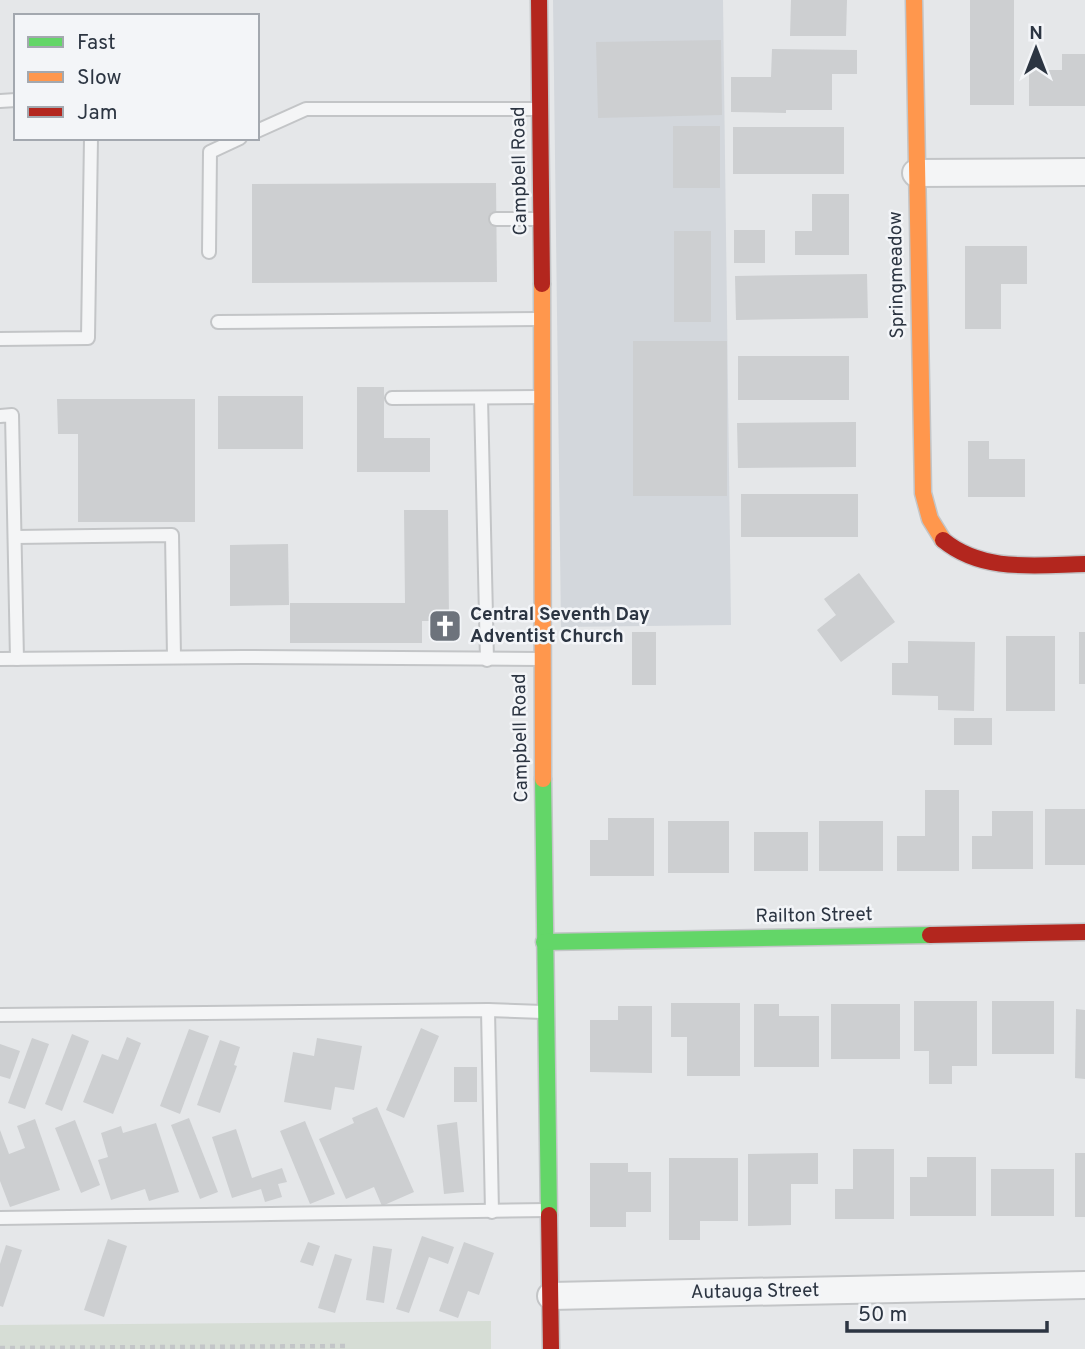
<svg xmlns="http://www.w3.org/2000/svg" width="1085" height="1349" viewBox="0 0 1085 1349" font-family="Overpass,sans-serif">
<rect width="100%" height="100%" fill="#e5e7e9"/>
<!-- built -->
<polygon fill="#d3d7dc" points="553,0 723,0 731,625 561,627"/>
<!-- green -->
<polygon fill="#d6ddd5" points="491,1321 491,1349 0,1349 0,1325"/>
<!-- building -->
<g fill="#cdcfd1">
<polygon points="791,0 847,0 846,36 790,36"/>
<rect x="970" y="0" width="44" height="105"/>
<polygon points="721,40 722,115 598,118 596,42"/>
<polygon points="772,49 857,50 857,74 832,74 832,110 786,110 786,113 731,112 731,77 771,77"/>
<polygon points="1062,54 1085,54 1085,106 1029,106 1029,70 1062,70"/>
<rect x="673" y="126" width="47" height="62"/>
<rect x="733" y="127" width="111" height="47"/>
<polygon points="496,183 497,282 252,283 252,184"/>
<polygon points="812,194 849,194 849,255 795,255 795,231 812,231"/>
<rect x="734" y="230" width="31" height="33"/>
<rect x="674" y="231" width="37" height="91"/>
<polygon points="965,246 1027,246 1027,284 1001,284 1001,329 965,329"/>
<polygon points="867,274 868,318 736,320 735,276"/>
<rect x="633" y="341" width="94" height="155"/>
<rect x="738" y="356" width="111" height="44"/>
<polygon points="357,387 384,387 384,438 430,438 430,472 357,472"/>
<rect x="218" y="396" width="85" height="53"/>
<polygon points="57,399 195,399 195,522 78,522 78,434 58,434"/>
<polygon points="856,422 856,467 738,468 737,423"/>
<polygon points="968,441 989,441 989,459 1025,459 1025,497 968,497"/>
<rect x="741" y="494" width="117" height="43"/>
<polygon points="404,510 448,510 449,621 422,621 422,643 290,643 290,603 405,603"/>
<polygon points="288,544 289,605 230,606 230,545"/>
<polygon points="859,573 895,622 841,662 817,630 836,615 824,599"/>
<rect x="632" y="632" width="24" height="53"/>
<rect x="1079" y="632" width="6" height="52"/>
<rect x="1006" y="636" width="49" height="75"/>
<polygon points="908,641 975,642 974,711 938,710 938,696 892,695 892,663 908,663"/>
<rect x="954" y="718" width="38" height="27"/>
<polygon points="925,790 959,790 959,871 897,871 897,836 925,836"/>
<rect x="1045" y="809" width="40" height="56"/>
<polygon points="992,811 1033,811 1033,869 972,869 972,836 992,836"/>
<polygon points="608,818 654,818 654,876 590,876 590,840 608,840"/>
<rect x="668" y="821" width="61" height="52"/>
<rect x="819" y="821" width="64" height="50"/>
<rect x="754" y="832" width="54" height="39"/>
<polygon points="914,1001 977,1001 977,1066 952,1066 952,1084 929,1084 929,1051 914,1051"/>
<rect x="992" y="1001" width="62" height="53"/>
<polygon points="671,1003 740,1003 740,1076 687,1076 687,1037 671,1037"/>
<polygon points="754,1004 779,1004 779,1016 819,1016 819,1067 754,1067"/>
<rect x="831" y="1004" width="69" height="55"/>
<polygon points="618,1006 652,1006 652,1073 590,1072 590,1020 618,1020"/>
<polygon points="1076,1009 1085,1010 1085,1079 1075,1078"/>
<polygon points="421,1028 439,1036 404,1118 386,1110"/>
<polygon points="189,1029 209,1036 180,1114 160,1106"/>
<polygon points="72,1034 89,1041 62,1111 45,1104"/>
<polygon points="127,1037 141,1043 113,1114 83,1102 102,1054 118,1060"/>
<polygon points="32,1038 49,1044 25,1109 8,1103"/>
<polygon points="317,1038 362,1046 354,1090 335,1087 331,1110 284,1102 293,1052 314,1056"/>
<polygon points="220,1040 240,1047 234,1065 237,1066 220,1113 197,1105"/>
<polygon points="0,1044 20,1051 10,1079 0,1076"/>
<rect x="454" y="1067" width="23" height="35"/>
<polygon points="377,1107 414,1192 382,1206 374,1187 346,1199 319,1139 354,1123 352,1118"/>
<polygon points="189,1118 218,1192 200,1199 171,1125"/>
<polygon points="35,1119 60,1190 10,1207 0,1181 0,1130 9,1154 25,1148 17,1126"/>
<polygon points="75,1120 100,1185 81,1193 55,1128"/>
<polygon points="305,1121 335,1194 310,1204 280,1131"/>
<polygon points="457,1122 464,1192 444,1194 437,1125"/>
<polygon points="156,1123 179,1192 149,1201 145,1189 111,1200 98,1160 108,1157 101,1133 121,1126 123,1133"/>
<polygon points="236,1129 252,1178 282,1168 287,1182 278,1184 282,1197 265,1202 261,1189 232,1198 212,1137"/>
<polygon points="853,1149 894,1149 894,1219 835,1219 835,1189 853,1189"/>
<polygon points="818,1153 818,1184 791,1184 791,1225 748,1226 748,1154"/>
<rect x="1075" y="1153" width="10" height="64"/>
<polygon points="927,1157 976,1157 976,1216 910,1216 910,1177 927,1177"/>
<polygon points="669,1158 738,1158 738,1221 700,1221 700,1240 669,1240"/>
<polygon points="590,1163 628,1163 628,1172 651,1172 651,1212 626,1212 626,1227 590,1227"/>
<rect x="991" y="1169" width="63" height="47"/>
<polygon points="422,1236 454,1247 448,1264 429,1257 409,1313 396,1309"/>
<polygon points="108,1239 127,1246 104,1317 84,1310"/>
<polygon points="308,1242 320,1246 313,1266 300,1262"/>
<polygon points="464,1242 494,1253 479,1295 468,1291 458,1318 439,1311"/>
<polygon points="6,1245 22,1250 3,1307 0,1306 0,1264"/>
<polygon points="373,1246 392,1249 384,1303 366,1300"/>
<polygon points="335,1254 352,1259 335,1313 318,1308"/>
</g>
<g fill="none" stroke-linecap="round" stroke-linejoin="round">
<defs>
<g id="lane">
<polyline points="0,101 16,100"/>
<polyline points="257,131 306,109 536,109"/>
<polyline points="496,219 538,219"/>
<polyline points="209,252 210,152 240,138"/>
<polyline points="218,322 538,319"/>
<polyline points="0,339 88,338 91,138"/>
<polyline points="392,398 539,397"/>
<polyline points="481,398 487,660"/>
<polyline points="0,416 12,415 17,659"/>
<polyline points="15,537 172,535 174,657"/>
<polyline points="0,659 242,657 539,659"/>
<polyline points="488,1010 492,1212"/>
<polyline points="0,1015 488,1010 543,1012"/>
<polyline points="0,1218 548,1210"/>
</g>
<g id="street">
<polyline points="916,173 1085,172"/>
<polyline points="551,1296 1085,1285"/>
</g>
<g id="fast">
<polyline points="543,779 549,1215"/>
<polyline points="544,942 930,935"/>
</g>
<g id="slow">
<polyline points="914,0 923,493 930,519 943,540"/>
<polyline points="542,284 543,779"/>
</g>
<g id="jam">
<polyline points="539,0 542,284"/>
<path d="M 943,540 C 983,573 1036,565 1085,564"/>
<polyline points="930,935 1085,932"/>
<polyline points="549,1215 551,1349"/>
</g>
</defs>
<!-- lane casing -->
<use href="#lane" stroke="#c3c5c7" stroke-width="16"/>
<!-- street casing -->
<use href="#street" stroke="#c3c5c7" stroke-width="30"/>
<!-- fast casing -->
<use href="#fast" stroke="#c3c5c7" stroke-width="19"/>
<!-- slow casing -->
<use href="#slow" stroke="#c3c5c7" stroke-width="19"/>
<!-- jam casing -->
<use href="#jam" stroke="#c3c5c7" stroke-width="19"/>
<!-- path -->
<polyline stroke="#c3c5c8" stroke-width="4.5" stroke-dasharray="5 5" stroke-linecap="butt" points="0,1348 350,1346"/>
<!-- lane -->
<use href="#lane" stroke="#f4f5f6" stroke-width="12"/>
<!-- street -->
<use href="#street" stroke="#f4f5f6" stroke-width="26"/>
<!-- fast -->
<use href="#fast" stroke="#63d668" stroke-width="16"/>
<!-- slow -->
<use href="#slow" stroke="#ff974d" stroke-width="16"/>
<!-- jam -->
<use href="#jam" stroke="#b3261e" stroke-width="16"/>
</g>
<!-- icons -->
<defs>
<symbol id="church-square" viewBox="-11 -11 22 22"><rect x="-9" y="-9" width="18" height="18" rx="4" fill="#6d737c" stroke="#f3f5f8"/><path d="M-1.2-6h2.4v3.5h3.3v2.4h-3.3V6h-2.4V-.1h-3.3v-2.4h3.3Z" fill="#fff"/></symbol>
</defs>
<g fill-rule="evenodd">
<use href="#church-square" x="426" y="607" width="38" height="38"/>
</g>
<g text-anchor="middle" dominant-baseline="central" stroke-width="5" stroke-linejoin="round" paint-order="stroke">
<!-- street labels -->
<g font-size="19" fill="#2c3542" stroke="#f3f5f8">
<text transform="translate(520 171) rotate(-91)">Campbell Road</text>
<text transform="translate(897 275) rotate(-91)">Springmeadow</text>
<text transform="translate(521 738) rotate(-91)">Campbell Road</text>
<text transform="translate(814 916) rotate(-1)">Railton Street</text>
<text transform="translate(755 1292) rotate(-1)">Autauga Street</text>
</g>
<!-- poi labels -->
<g font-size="19" font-weight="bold" fill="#2c3542" stroke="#f3f5f8" text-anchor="start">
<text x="470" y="615">Central Seventh Day<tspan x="470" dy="22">Adventist Church</tspan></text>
</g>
</g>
<!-- legend -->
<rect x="14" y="14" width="245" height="126" fill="#f3f5f8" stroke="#a3a8af" stroke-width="2"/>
<rect x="28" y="37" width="35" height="10" fill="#63d668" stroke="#a3a8af" stroke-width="2"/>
<text x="77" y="49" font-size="21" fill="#2c3542">Fast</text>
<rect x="28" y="72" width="35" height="10" fill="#ff974d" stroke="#a3a8af" stroke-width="2"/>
<text x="77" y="84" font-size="21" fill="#2c3542">Slow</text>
<rect x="28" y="107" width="35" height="10" fill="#b3261e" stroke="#a3a8af" stroke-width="2"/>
<text x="77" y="119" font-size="21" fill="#2c3542">Jam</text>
<!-- north arrow -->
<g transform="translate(1036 49)" stroke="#f3f5f8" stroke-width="5" paint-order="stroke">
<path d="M0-5L12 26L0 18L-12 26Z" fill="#2c3542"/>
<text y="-10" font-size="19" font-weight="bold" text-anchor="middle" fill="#2c3542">N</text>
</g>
<!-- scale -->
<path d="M847 1321v10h200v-10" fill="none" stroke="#2c3542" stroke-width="3.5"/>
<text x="858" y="1321" font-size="21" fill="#2c3542" stroke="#f3f5f8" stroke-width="5" paint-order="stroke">50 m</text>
</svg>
